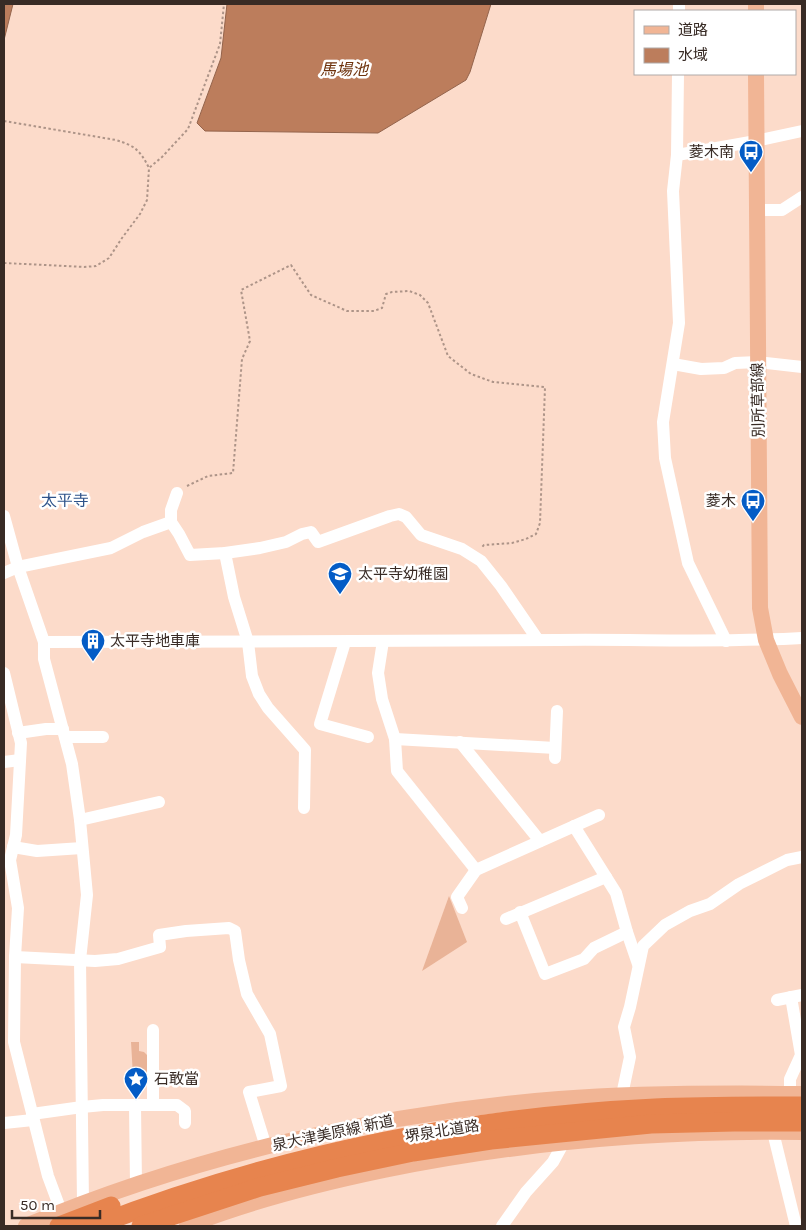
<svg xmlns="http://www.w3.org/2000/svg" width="806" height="1230" viewBox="0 0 806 1230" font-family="Karla,'Noto Sans JP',sans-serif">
<rect width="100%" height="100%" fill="#fcdbca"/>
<!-- green -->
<g fill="#e9b397">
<polygon points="449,896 467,942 422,971"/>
<polygon points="131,1042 139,1042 139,1051 144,1052 148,1056 148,1076 133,1076"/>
</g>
<!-- water -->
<g fill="#bc7d5c" stroke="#94644c">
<polygon points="4,4 13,4 4,40"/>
<polygon points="227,4 491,4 470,72 466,80 378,133 205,131 197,123 221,58"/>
</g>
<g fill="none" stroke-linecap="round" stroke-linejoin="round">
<!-- path -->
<g stroke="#ad9488" stroke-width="2" stroke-dasharray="2.5 2.5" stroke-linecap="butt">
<path d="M 4,121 L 116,140 C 135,146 140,150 149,168"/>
<polyline points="4,263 84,267 96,266 109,258 122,238 140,214 147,200 149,168 162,157 188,129 220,44 224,4"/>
<polyline points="187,486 208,476 233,473 242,359 250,341 241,290 291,265 311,295 347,311 374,311 382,308 386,294 392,292 409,291 420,295 428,303 448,356 471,374 493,382 545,387 540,523 536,534 526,539 512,543 484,545 482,547"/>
</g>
<!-- minor -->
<g stroke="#fff" stroke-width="12">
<polyline points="679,11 679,4"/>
<polyline points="678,74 677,155 673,191 679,323 663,422 665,458 688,563 726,641"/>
<polyline points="677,155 756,141 802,131"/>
<polyline points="757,210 782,210 802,197"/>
<polyline points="673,364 701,369 724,368 735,363 758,362 802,367"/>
<polyline points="177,493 171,510 171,522 179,534 190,555 225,553 260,548 286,542 302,534 311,532 318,542 390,516 399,514 406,517 421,535 462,549 481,561 501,586 538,640"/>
<polyline points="4,516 18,567 44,642 44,659 72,764 80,820 87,895 80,960 83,1203"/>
<polyline points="225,553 234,597 248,642 252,676 259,694 268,708 305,750 304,808"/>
<polyline points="4,573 18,567 111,548 143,532 171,522"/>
<polyline points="383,641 378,673 382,699 395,739 397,771 476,870"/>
<path d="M 44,642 C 215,642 387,641 558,640 C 640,639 721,643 802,638"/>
<polyline points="345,642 320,724 368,737"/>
<polyline points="4,673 21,743 16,835 10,860 18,908 15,957 14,1042 48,1176 64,1219"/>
<polyline points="18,733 46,729 63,729"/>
<polyline points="65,737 103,737"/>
<polyline points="395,739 555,748"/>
<polyline points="460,742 540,841"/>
<polyline points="555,758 557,711"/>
<polyline points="4,762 20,760"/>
<polyline points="80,820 159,802"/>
<polyline points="574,826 616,893 627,932 638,964"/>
<polyline points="13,847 37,851 82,848"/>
<polyline points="462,908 457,897 476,870 599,815"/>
<polyline points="520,912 545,974 584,959 594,948 627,932"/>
<polyline points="506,919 606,877"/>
<polyline points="15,957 95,961 118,959 160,947 159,935 186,931 229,928 235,931 239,960 247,994 270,1034 281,1086 249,1092 266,1147"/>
<polyline points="777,1000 802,995"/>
<polyline points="790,1094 790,1079 801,1055 791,997"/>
<polyline points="622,1095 630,1057 624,1027 630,1007 643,946 665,925 690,911 710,904 739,884 787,860 802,857"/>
<polyline points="135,1105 136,1185"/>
<polyline points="153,1105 153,1030"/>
<polyline points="32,1114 82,1107 103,1105 177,1105 185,1111 185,1123"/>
<polyline points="4,1123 33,1120"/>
<polyline points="773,1132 796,1226"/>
<polyline points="502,1226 526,1192 553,1162 564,1142"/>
</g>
<!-- major -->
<g stroke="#f1b595" stroke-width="16">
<polyline points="756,4 756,11"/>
<polyline points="756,74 760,608 766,640 780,674 802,717"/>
<path d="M 26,1226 C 193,1156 378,1113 559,1099 C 640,1093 721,1093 802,1094"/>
<path d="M 187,1226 C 250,1201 317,1184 384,1170 C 521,1142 662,1130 802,1132"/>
</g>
<!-- highway -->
<g stroke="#e7844e" stroke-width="19">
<polyline points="59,1226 111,1206"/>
<path d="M 94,1226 C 273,1157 463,1117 655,1108 C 704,1106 753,1106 802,1106"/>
<polyline points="141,1226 260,1187 337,1168 413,1152 491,1140 651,1124 734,1122 802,1122"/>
</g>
</g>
<!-- icons -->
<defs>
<symbol id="bus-pin" viewBox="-11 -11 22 30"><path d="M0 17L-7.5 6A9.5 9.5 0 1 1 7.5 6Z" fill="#045cc6" stroke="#fff"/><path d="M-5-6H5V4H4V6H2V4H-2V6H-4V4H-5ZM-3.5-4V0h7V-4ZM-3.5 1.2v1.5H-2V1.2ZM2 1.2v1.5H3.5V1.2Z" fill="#fff"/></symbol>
<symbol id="school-pin" viewBox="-11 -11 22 30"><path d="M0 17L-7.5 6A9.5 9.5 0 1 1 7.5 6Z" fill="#045cc6" stroke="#fff"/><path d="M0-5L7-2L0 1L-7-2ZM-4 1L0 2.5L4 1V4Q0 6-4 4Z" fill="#fff"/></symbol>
<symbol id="building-pin" viewBox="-11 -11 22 30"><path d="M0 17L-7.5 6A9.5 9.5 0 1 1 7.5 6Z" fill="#045cc6" stroke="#fff"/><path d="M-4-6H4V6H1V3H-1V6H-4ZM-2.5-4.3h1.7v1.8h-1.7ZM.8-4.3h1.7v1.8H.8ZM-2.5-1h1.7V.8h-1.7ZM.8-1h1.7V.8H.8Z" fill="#fff"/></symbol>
<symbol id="sight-pin" viewBox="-11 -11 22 30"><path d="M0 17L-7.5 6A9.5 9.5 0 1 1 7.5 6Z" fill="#045cc6" stroke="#fff"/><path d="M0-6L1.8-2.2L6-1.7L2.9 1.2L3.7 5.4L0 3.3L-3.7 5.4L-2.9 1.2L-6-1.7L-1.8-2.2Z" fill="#fff"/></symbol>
</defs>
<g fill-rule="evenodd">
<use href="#bus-pin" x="737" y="138" width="28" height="38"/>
<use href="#bus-pin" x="739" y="487" width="28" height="38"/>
<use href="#school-pin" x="326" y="560" width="28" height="38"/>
<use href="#building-pin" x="79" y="627" width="28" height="38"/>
<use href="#sight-pin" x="122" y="1065" width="28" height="38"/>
</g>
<g text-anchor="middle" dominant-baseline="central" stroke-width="5" stroke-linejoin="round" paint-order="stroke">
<!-- poi labels -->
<g font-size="15" fill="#382b25" stroke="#fff" text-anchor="start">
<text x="734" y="152" text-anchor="end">菱木南</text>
<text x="736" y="501" text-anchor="end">菱木</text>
<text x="358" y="574">太平寺幼稚園</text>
<text x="110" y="641">太平寺地車庫</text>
<text x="154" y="1079">石敢當</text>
</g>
<!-- street labels -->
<g font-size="15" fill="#382b25" stroke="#fff">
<text transform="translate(758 400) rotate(-91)">別所草部線</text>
<text transform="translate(442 1131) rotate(-9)">堺泉北道路</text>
<text transform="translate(333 1133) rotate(-12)">泉大津美原線 新道</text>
</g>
<!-- water labels -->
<g font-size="16" font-style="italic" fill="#6e320c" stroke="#fff">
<text x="344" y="69">馬場池</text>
</g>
<!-- neighbourhood labels -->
<g font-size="16" fill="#2e538a" stroke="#fff">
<text x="65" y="500">太平寺</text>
</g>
</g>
<!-- border -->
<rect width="806" height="1230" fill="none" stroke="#382b25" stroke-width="10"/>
<!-- legend -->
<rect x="634" y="10" width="162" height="65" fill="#ffffff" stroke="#afaaa8"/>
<rect x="644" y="26" width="25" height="8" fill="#f1b595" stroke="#afaaa8"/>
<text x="678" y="35" font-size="15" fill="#382b25">道路</text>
<rect x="644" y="48" width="25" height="15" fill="#bc7d5c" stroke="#afaaa8"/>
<text x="678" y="60" font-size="15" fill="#382b25">水域</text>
<!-- scale -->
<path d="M12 1210v8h88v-8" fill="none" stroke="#382b25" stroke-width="2.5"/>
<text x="20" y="1210" font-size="15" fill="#382b25" stroke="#ffffff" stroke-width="4" paint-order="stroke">50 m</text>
</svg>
